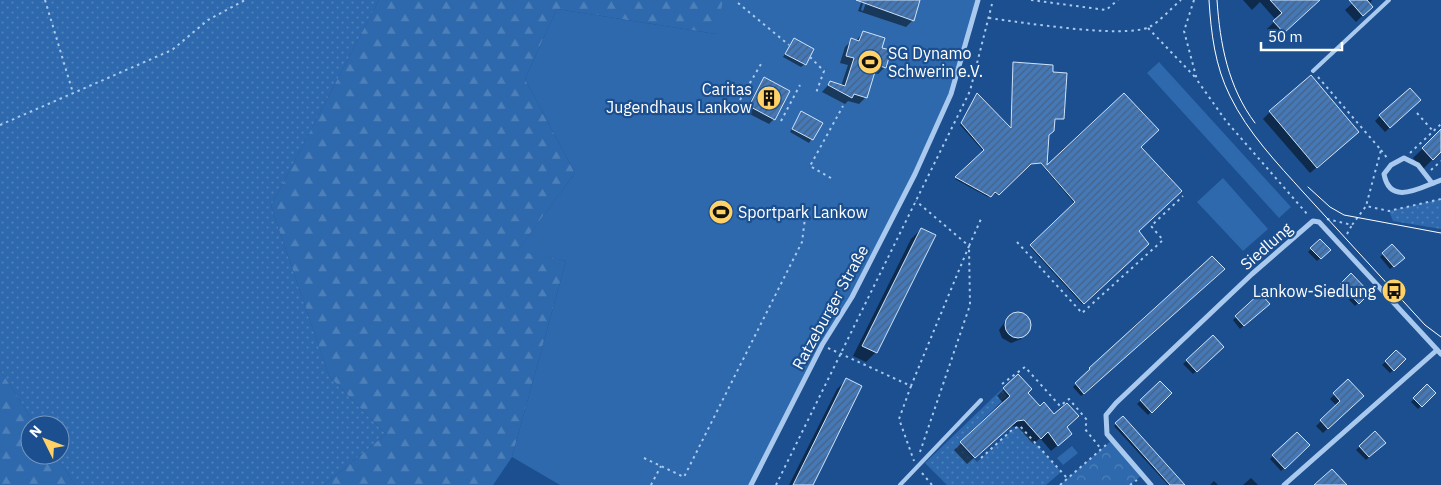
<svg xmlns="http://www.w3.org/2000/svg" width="1441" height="485" viewBox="0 0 1441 485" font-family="'IBM Plex Sans',sans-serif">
<defs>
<pattern id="grass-dots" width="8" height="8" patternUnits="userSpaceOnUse" patternTransform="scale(1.25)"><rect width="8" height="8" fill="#2e69ad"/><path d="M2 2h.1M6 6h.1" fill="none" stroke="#4d80b9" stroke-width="1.8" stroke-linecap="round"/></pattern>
<pattern id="forest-firs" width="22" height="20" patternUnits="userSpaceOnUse" patternTransform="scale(1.25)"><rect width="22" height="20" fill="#2e69ad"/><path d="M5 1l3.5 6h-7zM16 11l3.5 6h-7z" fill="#4d80b9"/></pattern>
<pattern id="park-crowns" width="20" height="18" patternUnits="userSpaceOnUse" patternTransform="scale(1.25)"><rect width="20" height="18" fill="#2e69ad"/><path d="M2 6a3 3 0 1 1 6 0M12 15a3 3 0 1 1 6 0" fill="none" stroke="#4d80b9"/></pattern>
<pattern id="building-hatch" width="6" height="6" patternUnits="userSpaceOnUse" patternTransform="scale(1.25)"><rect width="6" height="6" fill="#4478b7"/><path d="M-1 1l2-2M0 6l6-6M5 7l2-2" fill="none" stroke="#486282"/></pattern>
</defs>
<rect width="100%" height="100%" fill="#1b4f8f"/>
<!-- grass -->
<g fill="url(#grass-dots)">
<polygon points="0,0 379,0 271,206 329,376 386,434 324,485 75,485 56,455 60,455 60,425 36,425 0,370"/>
<polygon points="1441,199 1441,229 1393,221 1389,211"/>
<polygon points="1002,389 1007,396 959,443 977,462 1013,429 1020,426 1061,472 1046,485 947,485 925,463"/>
</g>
<!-- forest -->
<g fill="url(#forest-firs)">
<polygon points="379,0 739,0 716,34 557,9 525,79 575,173 518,250 566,261 512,457 493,485 324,485 386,434 329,376 271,206"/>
<polygon points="0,370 36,425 30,425 30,455 56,455 75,485 0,485"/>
</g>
<!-- park -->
<polygon fill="url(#park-crowns)" points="1112,440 1142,475 1130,485 1060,485"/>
<!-- garden -->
<g fill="#2e69ad">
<polygon points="723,0 978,0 951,94 935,131 852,297 822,345 751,485 560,485 512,457 566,261 517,251 575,173 525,79 557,9 716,34"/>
<polygon points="1159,62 1291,207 1279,218 1147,73"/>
<polygon points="1223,178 1268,229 1243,251 1197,202"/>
<polygon points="1072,446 1078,453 1063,465 1057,458"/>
</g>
<!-- shadow -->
<g fill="#0007">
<polygon points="862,0 864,0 861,10 863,11 867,0 919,0 913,20 906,27 858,11"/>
<polygon points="1243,0 1319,0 1276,39 1267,29 1276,20 1260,2 1252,10"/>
<polygon points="1351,0 1372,0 1365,13 1356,22 1345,10 1353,3"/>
<polygon points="863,32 880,48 885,67 878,74 873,73 866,97 859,104 848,101 845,104 822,92 830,83 841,86 848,65 840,63 845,47 852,40 856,41"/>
<polygon points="794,39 805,64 801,67 783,57"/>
<polygon points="1014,63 1063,118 1054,120 1048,135 1045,168 1124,95 1139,147 1137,231 1148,244 1082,304 1030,247 1075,204 1040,163 1028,165 997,195 993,192 988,197 955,179 984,152 960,125 976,95 1010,129"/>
<polygon points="764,79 774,119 769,124 744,111"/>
<polygon points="1414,105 1385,132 1375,121 1380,116"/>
<polygon points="1270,112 1351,138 1310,173 1263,119"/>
<polygon points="802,113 821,123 809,143 790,132"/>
<polygon points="1441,131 1441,151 1423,169 1413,158"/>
<polygon points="921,229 876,352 866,362 853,356 911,239"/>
<polygon points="1320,240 1329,250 1317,261 1308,252"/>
<polygon points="1392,246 1403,258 1390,269 1380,257"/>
<polygon points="1223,269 1081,396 1073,387 1104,355"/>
<polygon points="1351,275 1368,293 1355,306 1338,288"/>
<polygon points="1260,295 1268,304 1240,329 1233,320"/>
<polygon points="1017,312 1026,316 1030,326 1021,339 1011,343 1002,338 999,330 1009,316"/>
<polygon points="1213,337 1222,347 1193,374 1183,364"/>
<polygon points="1396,352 1404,359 1390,373 1382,365"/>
<polygon points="1018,375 1027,393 1064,440 1051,451 1040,438 1033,444 1017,426 1009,427 967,464 954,450 1004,404 997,396"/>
<polygon points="847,379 811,485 789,485 837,389"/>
<polygon points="1348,381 1362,395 1323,433 1316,426 1337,406 1330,399"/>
<polygon points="1160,383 1170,393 1148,415 1137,404"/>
<polygon points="1427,386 1434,393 1418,409 1411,402"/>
<polygon points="1123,418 1183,485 1168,485 1114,426"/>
<polygon points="1297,433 1308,445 1281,471 1270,459"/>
<polygon points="1375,433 1384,443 1366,460 1356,450"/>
<polygon points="1251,478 1258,485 1243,485"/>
<polygon points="1214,481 1218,485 1210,485"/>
</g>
<!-- building -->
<g fill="url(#building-hatch)" stroke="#cfe3fa">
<polygon points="856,0 920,0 914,21"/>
<polygon points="1270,0 1320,0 1284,33 1273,21 1282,13"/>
<polygon points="1349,0 1367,0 1373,7 1363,16"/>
<polygon points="863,31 885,38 882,48 891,50 886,68 877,65 867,98 854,94 852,98 828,85 830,81 845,86 854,58 846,56 851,38 859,41"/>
<polygon points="794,38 814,49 806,65 785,54"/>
<polygon points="1013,62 1053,65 1053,72 1067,73 1064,119 1055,119 1054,131 1049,135 1047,165 1124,93 1159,130 1141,147 1182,191 1139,231 1149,244 1084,304 1030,245 1075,202 1041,163 1031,164 999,195 995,192 991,197 955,177 984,150 961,123 977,93 1011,128"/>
<polygon points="1311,75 1359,132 1317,168 1269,111"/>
<polygon points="764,77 790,91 775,120 749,106"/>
<polygon points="1410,88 1421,100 1390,128 1379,115"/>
<polygon points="801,111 823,123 813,140 792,129"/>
<polygon points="1441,129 1441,152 1433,160 1422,148"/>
<polygon points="921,228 936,235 877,353 862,346"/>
<polygon points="1320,239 1331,250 1321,259 1310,248"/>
<polygon points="1392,244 1405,258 1394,267 1382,253"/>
<polygon points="1212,256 1225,269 1084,394 1075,383 1090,369 1089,368"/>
<polygon points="1351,273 1370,293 1359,304 1340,284"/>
<polygon points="1260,293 1270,304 1244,326 1235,316"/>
<circle cx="1018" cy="325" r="13"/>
<polygon points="1213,335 1224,347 1197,372 1186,360"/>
<polygon points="1396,350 1406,359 1394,371 1385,361"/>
<polygon points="1018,374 1032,389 1028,393 1040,406 1044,402 1054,414 1067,403 1079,416 1067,427 1072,434 1058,446 1048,432 1041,439 1024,420 1017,421 975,458 960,442 1010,396 1003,388"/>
<polygon points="846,378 862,386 825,461 813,485 793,485"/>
<polygon points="1348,379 1364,396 1328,429 1320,420 1340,401 1333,393"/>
<polygon points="1160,381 1172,393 1152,413 1140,400"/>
<polygon points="1427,384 1436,393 1422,407 1413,398"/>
<polygon points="1123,416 1185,485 1170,485 1115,423"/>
<polygon points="1375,431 1386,443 1369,457 1359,446"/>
<polygon points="1297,432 1310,445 1285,469 1272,455"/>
<polygon points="1332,469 1347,485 1314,485 1324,476"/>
</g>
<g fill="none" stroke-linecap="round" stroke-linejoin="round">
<!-- path -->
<g stroke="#a9c9ee" stroke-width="2" stroke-dasharray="2.5 4" stroke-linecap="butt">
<polyline points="45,0 73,93"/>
<polyline points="1031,0 1106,10 1118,0"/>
<polyline points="1194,0 1184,31 1197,80 1226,121 1308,215"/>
<polyline points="738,3 789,45"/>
<path d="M 989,18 C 1019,22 1125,39 1149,27 C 1160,22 1171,8 1181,0"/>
<polyline points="1148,28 1196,78"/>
<polyline points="810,57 824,71 816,93"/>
<polyline points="1318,77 1381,150 1366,206"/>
<polyline points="740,100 761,64"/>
<polyline points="1417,113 1433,131"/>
<polyline points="781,121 800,85"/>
<polyline points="0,125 172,50 208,20 245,0"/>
<polyline points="1381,150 1387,158"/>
<polyline points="1410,153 1441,124"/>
<polyline points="1431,170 1441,161"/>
<polyline points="831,178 810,166 843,106"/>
<polyline points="1327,219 1352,225 1366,206 1389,211 1441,199"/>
<polyline points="1347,234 1352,225"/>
<polyline points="1017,242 1082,313 1163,240 1151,226 1183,196"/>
<polyline points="828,348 911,386 969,246 916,201"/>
<polyline points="1002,384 1025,367 1060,406 1069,399 1087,420 1085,429 1101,449"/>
<polyline points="911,386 899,419 914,461"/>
<polyline points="920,452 970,305 969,246 981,219"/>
<polyline points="644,458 684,477 802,242 805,218"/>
<polyline points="981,458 1013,429 1020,426 1067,478"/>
<polyline points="922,473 932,485"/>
<polyline points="651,485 661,466"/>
<polyline points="776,485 970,91 993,0"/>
<polyline points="1060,485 1106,445"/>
<polyline points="1130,485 1137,480"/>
</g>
<!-- lane -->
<g stroke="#a9c9ee" stroke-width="4">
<polyline points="1313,71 1389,0"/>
<polyline points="900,485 981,400"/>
</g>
<!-- street -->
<g stroke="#a9c9ee" stroke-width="5">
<path d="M 1432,183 L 1418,165 L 1404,158 L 1391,165 L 1384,174 C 1390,207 1421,187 1441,180"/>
<polyline points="751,485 822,345 852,297 915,174 951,94 978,0"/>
<polyline points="1151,485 1107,434 1106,415 1116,403 1252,274 1313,221 1319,222 1441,354"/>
<polyline points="1284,485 1437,350"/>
</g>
<!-- tram -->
<g stroke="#fff" stroke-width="1">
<path d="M 1209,0 C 1211,33 1215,66 1230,96 C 1248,133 1277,163 1304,193 C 1344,237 1385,281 1425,325 L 1441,337"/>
<path d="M 1217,0 C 1220,44 1228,87 1255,123"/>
<polyline points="1308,187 1330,207 1344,215 1441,233"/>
</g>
</g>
<!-- icons -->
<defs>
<symbol id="stadium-disc" viewBox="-11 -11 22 22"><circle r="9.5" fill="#ffd166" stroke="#1b4f8f"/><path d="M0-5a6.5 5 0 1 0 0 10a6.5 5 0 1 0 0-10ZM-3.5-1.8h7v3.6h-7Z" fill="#111"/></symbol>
<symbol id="building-disc" viewBox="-11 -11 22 22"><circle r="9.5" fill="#ffd166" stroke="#1b4f8f"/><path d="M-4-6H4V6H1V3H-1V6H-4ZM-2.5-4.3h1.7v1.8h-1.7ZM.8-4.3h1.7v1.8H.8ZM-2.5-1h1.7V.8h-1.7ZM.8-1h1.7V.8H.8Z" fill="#111"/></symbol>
<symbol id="bus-disc" viewBox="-11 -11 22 22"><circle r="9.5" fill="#ffd166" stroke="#1b4f8f"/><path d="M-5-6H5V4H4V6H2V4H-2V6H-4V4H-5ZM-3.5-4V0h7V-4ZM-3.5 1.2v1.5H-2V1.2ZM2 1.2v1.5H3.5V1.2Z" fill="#111"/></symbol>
</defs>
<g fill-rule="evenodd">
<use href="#stadium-disc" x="856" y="48" width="28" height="28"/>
<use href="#building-disc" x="755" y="84" width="28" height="28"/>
<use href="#stadium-disc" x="707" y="198" width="28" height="28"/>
<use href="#bus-disc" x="1380" y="277" width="28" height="28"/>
</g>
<g text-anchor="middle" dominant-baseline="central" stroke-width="4.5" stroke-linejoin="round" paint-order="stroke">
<!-- poi labels -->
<g font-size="16" fill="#fff" stroke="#1b4f8f" text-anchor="start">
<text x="888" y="53">SG Dynamo<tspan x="888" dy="18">Schwerin e.V.</tspan></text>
<text x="752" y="89" text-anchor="end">Caritas<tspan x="752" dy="18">Jugendhaus Lankow</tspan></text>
<text x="738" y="212">Sportpark Lankow</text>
<text x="1376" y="291" text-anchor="end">Lankow-Siedlung</text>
</g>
<!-- street labels -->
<g font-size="16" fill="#fff" stroke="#1b4f8f">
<text transform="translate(1266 246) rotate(-41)">Siedlung</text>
<text transform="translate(830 307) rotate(-61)">Ratzeburger Straße</text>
</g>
</g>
<!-- north arrow -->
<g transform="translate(45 440) rotate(312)"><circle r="24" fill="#1b4f8f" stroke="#7695bc"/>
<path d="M0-4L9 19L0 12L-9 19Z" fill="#ffd166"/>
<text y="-8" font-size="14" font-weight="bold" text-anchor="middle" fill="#ffffff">N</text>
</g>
<!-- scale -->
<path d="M1261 42v8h81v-8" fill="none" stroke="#ffffff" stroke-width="2.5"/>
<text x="1268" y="42" font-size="15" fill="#ffffff" stroke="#1b4f8f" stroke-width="4" paint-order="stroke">50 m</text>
</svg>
